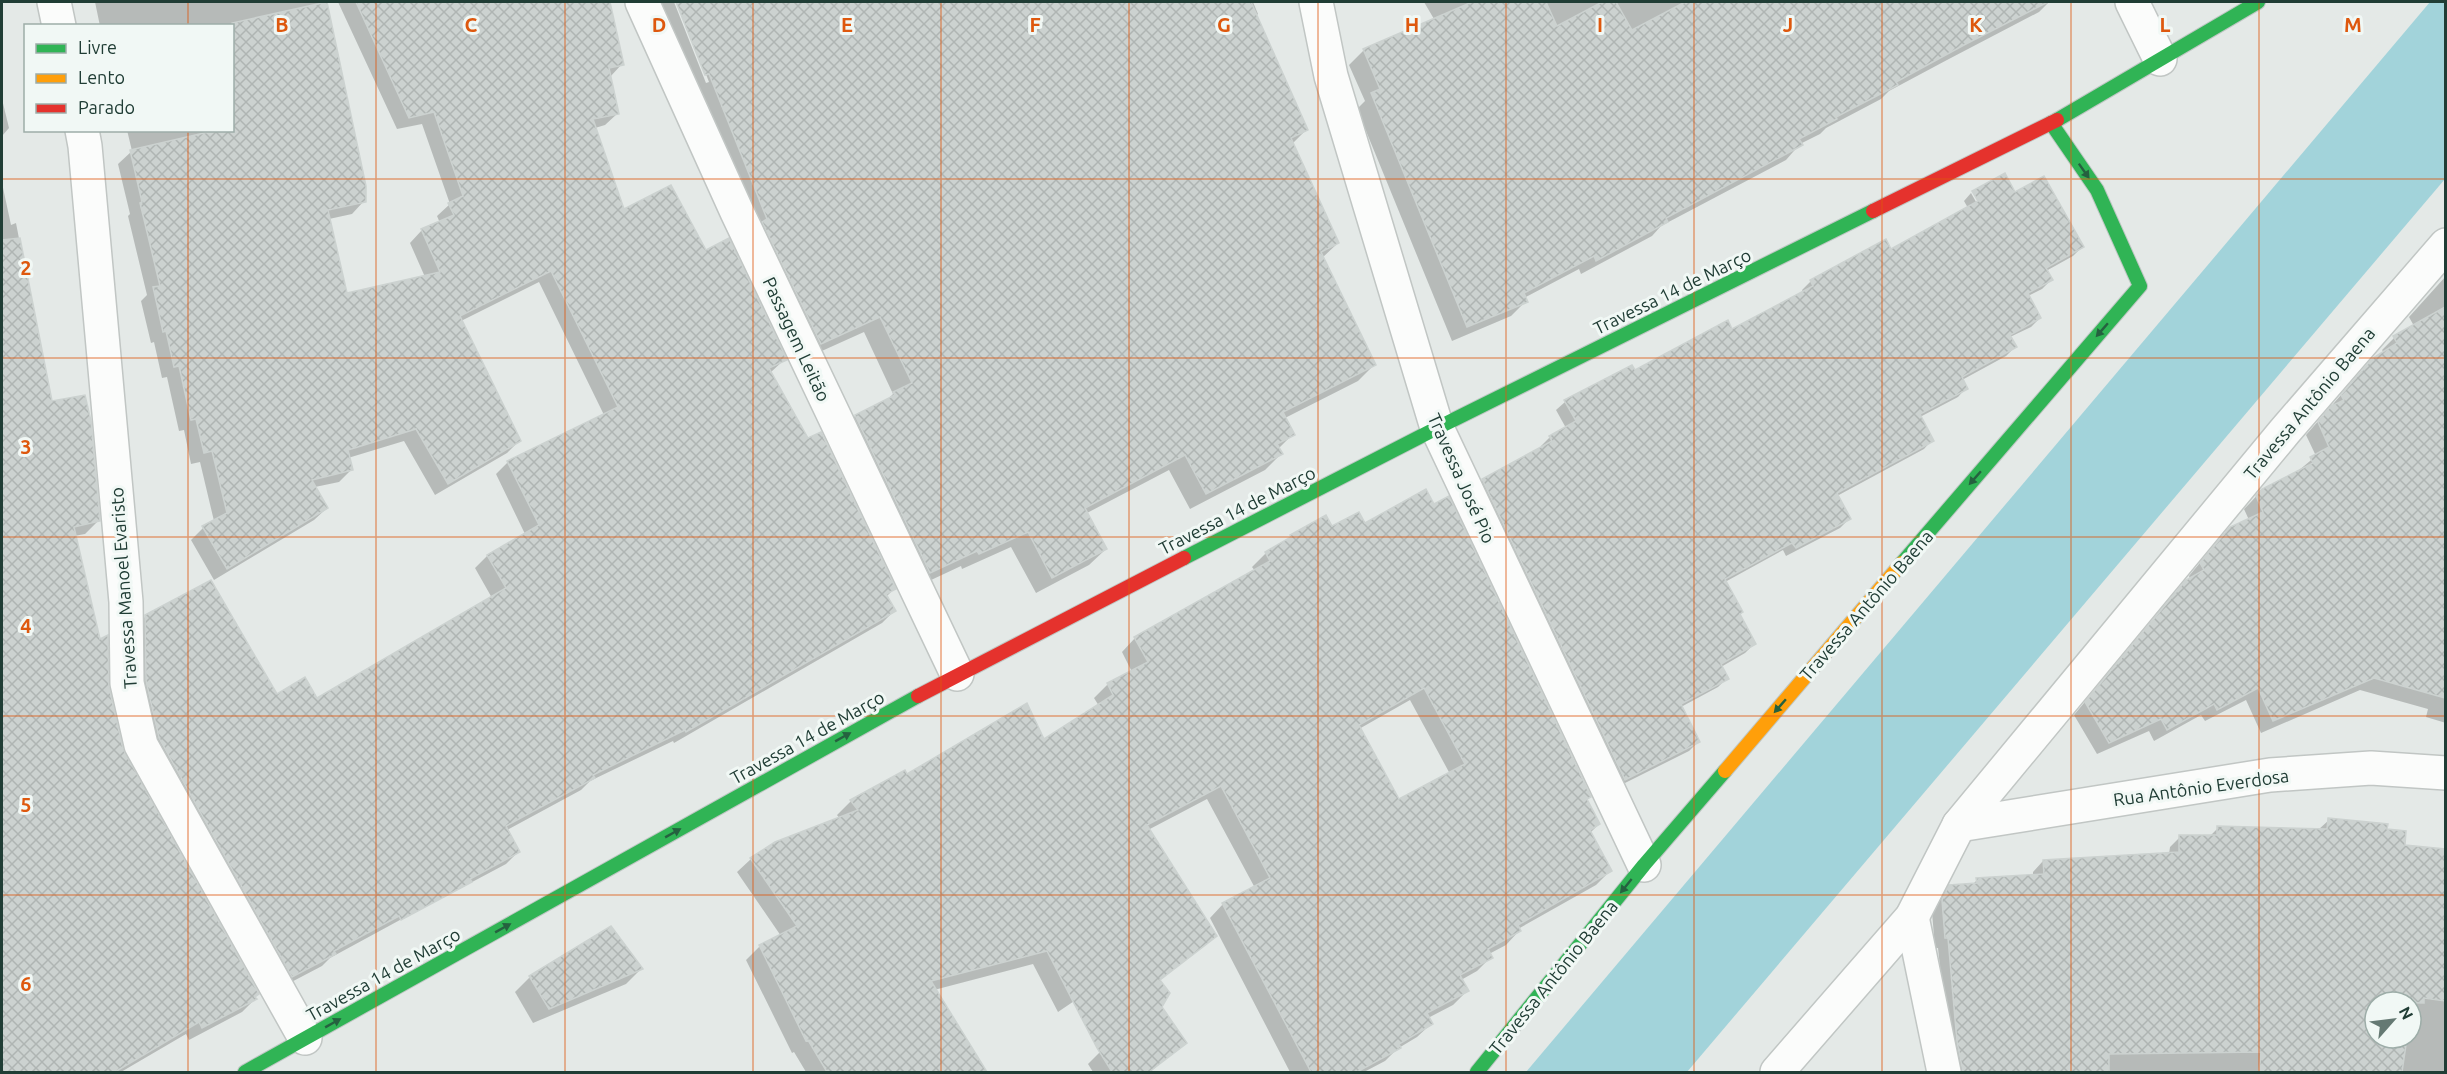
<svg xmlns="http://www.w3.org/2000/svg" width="2447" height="1074" viewBox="0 0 2447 1074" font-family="Ubuntu,sans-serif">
<defs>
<pattern id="building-cross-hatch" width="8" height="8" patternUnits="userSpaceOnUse" patternTransform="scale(1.5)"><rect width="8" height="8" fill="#ccd2d0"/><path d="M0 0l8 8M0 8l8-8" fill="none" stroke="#afb5b3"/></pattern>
</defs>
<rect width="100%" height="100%" fill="#e4e9e7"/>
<!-- water -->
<polygon fill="#a2d3da" points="2430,2 2445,2 2445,179 1687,1072 1526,1072"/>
<!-- shadow -->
<g fill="#0003" fill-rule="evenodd">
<polygon points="95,2 325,2 364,186 364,201 352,214 329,219 346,295 425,277 410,243 422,230 440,223 437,216 450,204 422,124 397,129 338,2 608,2 622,64 610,77 618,113 605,125 595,128 623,211 705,252 785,359 770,373 894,589 886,597 894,611 882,623 674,743 673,741 590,781 581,790 507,830 518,852 506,864 459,889 431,842 411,914 330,958 322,966 280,988 147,751 133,629 146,616 277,696 316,700 492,598 475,568 487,556 525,534 496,474 508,462 604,415 539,282 461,321 519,441 507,453 435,495 404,441 348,458 351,470 339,482 315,487 327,508 314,520 214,580 191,540 203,528 214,521 200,462 191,464 184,430 179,431 167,377 162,378 154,342 151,343 141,301 147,295 128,216 130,214 118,164 132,151 127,130 232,130 232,26 100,26"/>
<polygon points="654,2 674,2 706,83 709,82 678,2 1253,2 1258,14 1256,16 1306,130 1292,144 1338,243 1322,258 1374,365 1358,381 1285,418 1293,434 1278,449 1281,454 1265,470 1190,509 1169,470 1087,513 1106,549 1089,565 1036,593 1011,547 962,569 961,566 914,588 839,432 855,416 886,401 893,394 864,332 804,359"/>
<polygon points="1424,2 2049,2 2039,12 1947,60 1889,91 1881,99 1826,128 1820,134 1800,144 1786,160 1661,226 1652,236 1581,274 1579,269 1524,298 1526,301 1511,316 1452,341 1357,109 1365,101 1349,65 1364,50 1434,19"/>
<polygon points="2,99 9,128 2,136"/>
<polygon points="2,183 11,225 16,223 51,403 98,521 85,534 74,536 121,750 255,999 242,1012 189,1040 186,1034 121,1072 2,1072"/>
<polygon points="1973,192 2015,194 2082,247 2073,256 2046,271 2051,280 2042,289 2028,296 2040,318 2031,327 2010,337 2015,347 2006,356 1962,380 1966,388 1958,397 1920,417 1932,440 1924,449 1837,496 1849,519 1840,528 1786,556 1783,550 1725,582 1754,644 1745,653 1721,667 1727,678 1718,687 1681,707 1698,742 1689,751 1615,788 1474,489 1483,480 1542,448 1541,446 1550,437 1566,428 1556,410 1565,402 1631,367 1634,372 1732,331 1803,293 1802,290 1811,281 1891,251 1968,208 1964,201 1971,193 1980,209 1982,207"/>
<polygon points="2446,276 2446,723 2426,717 2428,709 2360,690 2261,733 2246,700 2205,721 2201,715 2154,741 2149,731 2097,754 2074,715 2174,594 2190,579 2189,576 2218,541 2231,528 2249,520 2244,509 2250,503 2262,490 2298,471 2316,456 2306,435 2361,372 2384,353 2382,350 2394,338 2414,326 2409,317"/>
<path d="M 1364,525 L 1586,800 L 1599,824 L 1590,833 L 1610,871 L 1596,885 L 1518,929 L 1519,931 L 1506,945 L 1489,954 L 1491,957 L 1477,971 L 1461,980 L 1467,991 L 1453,1005 L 1428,1018 L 1431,1024 L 1417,1037 L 1397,1049 L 1385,1061 L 1364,1072 L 1290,1072 L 1210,918 L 1223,904 L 1255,888 L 1207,799 L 1148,830 L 1186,925 L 1058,1012 L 1033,964 L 934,990 L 978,1061 L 967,1072 L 806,1072 L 794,1052 L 792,1053 L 746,960 L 760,946 L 781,936 L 737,872 L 751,859 L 840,819 L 837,815 L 851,801 L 905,772 L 907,776 L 1043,741 L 1099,706 L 1094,698 L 1108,684 L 1132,672 L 1122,652 L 1135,638 L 1255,571 L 1252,567 L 1266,553 L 1331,528 ZM 1410,700 L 1450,774 L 1398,801 L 1359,729 Z"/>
<path d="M 2329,820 L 2386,831 L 2403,846 L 2446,851 L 2446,1072 L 1951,1072 L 1938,948 L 1935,948 L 1932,912 L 1939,897 L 1950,886 L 1972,885 L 1977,880 L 2033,876 L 2033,872 L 2043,861 L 2169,854 L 2170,847 L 2180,837 L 2209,837 L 2218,828 L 2318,830 ZM 2375,1002 L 2411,1002 L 2411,1038 L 2375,1038 Z"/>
<polygon points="641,969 626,984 533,1023 515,992 530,977"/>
<polygon points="1185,1043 1150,1072 1093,1072 1088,1064 1100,1052"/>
</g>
<!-- building -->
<g fill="url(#building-cross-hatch)" stroke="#ccd2d0" stroke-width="1.5" fill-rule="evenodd">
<polygon points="327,2 366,186 366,202 328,210 347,293 440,272 421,229 454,215 448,203 463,196 434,112 409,118 356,2 610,2 624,65 609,68 619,114 593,119 624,209 671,185 706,250 729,238 787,360 769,368 808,438 821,432 896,589 886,594 896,611 686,732 685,730 593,775 595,778 506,826 520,852 470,879 472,882 401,920 399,916 334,951 336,954 292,977 159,738 146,681 145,615 211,580 277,694 305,677 317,698 506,588 487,555 539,525 507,461 618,407 551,271 460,316 521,441 448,484 416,429 348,450 353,470 312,480 328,508 227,569 202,526 227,513 212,451 204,453 196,419 191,420 179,366 174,367 166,331 163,332 153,287 160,286 140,203 142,202 130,150 217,130 232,130 232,23"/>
<polygon points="676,2 1251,2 1308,130 1291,138 1339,243 1321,252 1376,365 1283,412 1295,435 1277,444 1283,454 1206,494 1185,455 1085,508 1107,549 1052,578 1028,532 979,554 977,551 930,573 855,415 895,395 893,392 912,383 880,317 821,344 762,222 767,219 709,74 705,75"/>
<polygon points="1472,2 1546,2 1557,26 1602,2 1616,2 1632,30 1685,2 2048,2 1964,45 1896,82 1898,85 1836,117 1837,119 1799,139 1803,145 1666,218 1668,222 1596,261 1594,256 1524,293 1528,302 1467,327 1371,93 1380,89 1363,49"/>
<polygon points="2005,173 2015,192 2044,176 2084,247 2046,268 2053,280 2028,293 2041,318 2010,335 2017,347 1962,377 1968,389 1920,414 1934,441 1837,493 1851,519 1796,548 1792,543 1725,579 1743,612 1740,614 1756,644 1721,664 1729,679 1681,704 1700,742 1625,780 1482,479 1552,441 1549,436 1576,421 1564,400 1632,365 1635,370 1728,320 1732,329 1813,286 1810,280 1886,239 1891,249 1978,201 1972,191"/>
<polygon points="20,238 52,401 85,395 91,421 100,521 74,527 100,639 108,635 109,687 123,749 259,994 255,997 257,999 202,1028 199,1022 115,1072 2,1072 2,240"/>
<polygon points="2445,307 2445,698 2374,678 2273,721 2258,688 2217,710 2214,704 2167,730 2161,719 2109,743 2085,702 2186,580 2204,570 2200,563 2230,527 2263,512 2256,496 2262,489 2313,463 2310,457 2329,447 2318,422 2331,406 2344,400 2341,395 2373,358 2397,343 2393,336"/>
<path d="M 1426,489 L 1434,504 L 1449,496 L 1591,797 L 1587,799 L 1600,824 L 1590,830 L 1612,871 L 1518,925 L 1521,931 L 1488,949 L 1493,958 L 1460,975 L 1469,991 L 1427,1013 L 1433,1024 L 1399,1044 L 1401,1048 L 1357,1072 L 1311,1072 L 1222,903 L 1270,878 L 1221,786 L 1147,825 L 1217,936 L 1160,980 L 1170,993 L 1162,1007 L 1187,1043 L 1149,1072 L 1112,1072 L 1097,1048 L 1047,951 L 931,981 L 987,1072 L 827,1072 L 808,1040 L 806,1041 L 759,945 L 797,926 L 750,858 L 775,842 L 858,810 L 850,800 L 905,770 L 907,774 L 1027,703 L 1044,739 L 1113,695 L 1107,683 L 1148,662 L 1134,637 L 1270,561 L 1265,552 L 1291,537 L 1290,535 L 1326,515 L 1332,526 L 1359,512 L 1365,523 ZM 1424,688 L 1465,764 L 1399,799 L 1359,725 Z"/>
<polygon points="2328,818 2388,824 2387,829 2406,831 2405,845 2445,849 2445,1001 2424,998 2424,1003 2375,1002 2375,1038 2407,1038 2402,1072 2259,1072 2261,1052 2109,1054 2109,1072 1963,1072 1957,1042 1948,938 1945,938 1942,900 1949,885 1977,883 1976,878 2044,874 2043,860 2179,852 2179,835 2217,835 2217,826 2327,829"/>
<polygon points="611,926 643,969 549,1009 529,976"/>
</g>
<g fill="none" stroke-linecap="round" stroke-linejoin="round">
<defs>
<g id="street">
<polyline points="54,2 59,26"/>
<polyline points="642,2 737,212 957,674"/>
<polyline points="1316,2 1331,76 1437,428 1644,865"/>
<polyline points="2132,2 2160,59"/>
<polyline points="82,130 85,146 126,602 127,683 141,745 305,1038"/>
<polyline points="1959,825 2270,775 2371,768 2446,773"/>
<polyline points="1912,917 1944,1072"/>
<polyline points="1777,1072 1912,917 1959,825 2285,431 2446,245"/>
</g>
<g id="fast">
<polyline points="2057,120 2258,2"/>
<polyline points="1184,558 1437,428 1873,211"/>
<polyline points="1902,563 2140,286 2097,190 2051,123"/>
<polyline points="245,1072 918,696"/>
<polyline points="1477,1072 1644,865 1725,771"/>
</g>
<polyline id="slow" points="1725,771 1902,563"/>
<g id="jam">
<polyline points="1873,211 2057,120"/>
<polyline points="918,696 1184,558"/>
</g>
</defs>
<!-- street casing -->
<use href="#street" stroke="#c1c6c4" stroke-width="36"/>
<!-- fast casing -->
<use href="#fast" stroke="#bfc7c4" stroke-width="16"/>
<!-- slow casing -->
<use href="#slow" stroke="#bfc7c4" stroke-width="16"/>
<!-- jam casing -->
<use href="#jam" stroke="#bfc7c4" stroke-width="16"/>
<!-- street -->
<use href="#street" stroke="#fbfcfb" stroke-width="33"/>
<!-- fast -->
<use href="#fast" stroke="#30b455" stroke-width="14"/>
<!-- slow -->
<use href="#slow" stroke="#ff9f0a" stroke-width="14"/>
<!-- jam -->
<use href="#jam" stroke="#e5322d" stroke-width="14"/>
</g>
<!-- one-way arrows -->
<defs><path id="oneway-solid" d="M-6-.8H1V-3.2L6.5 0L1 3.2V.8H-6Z" transform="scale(1.5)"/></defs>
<g fill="#25613f">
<use href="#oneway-solid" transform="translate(2084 171) rotate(55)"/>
<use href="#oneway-solid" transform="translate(2102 330) rotate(131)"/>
<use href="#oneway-solid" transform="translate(1975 478) rotate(131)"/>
<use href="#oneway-solid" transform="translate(1780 706) rotate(131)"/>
<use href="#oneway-solid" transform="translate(843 737) rotate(-29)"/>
<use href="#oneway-solid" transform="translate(673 833) rotate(-29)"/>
<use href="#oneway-solid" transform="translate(1626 886) rotate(129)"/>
<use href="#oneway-solid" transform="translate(503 928) rotate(-29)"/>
<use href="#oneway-solid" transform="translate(333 1023) rotate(-29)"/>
</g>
<!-- grid -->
<path fill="none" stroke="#de580e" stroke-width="1.5" stroke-opacity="0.55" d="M 188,2 L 188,26M 376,2 L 376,1072M 565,2 L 565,1072M 753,2 L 753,1072M 941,2 L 941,1072M 1129,2 L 1129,1072M 1318,2 L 1318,1072M 1506,2 L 1506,1072M 1694,2 L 1694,1072M 1882,2 L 1882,1072M 2071,2 L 2071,1072M 2259,2 L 2259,1072M 188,130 L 188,1072M 2,179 L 2446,179M 2,358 L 2446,358M 2,537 L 2446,537M 2,716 L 2446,716M 2,895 L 2446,895"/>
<g text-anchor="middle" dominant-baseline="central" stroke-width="6" stroke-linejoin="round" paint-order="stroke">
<!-- street labels -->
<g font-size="18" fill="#203d35" stroke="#f1f8f5">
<text transform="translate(1672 291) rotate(-26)">Travessa 14 de Março</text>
<text transform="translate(797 339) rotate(65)">Passagem Leitão</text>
<text transform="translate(2309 403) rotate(-50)">Travessa Antônio Baena</text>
<text transform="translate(1462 478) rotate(66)">Travessa José Pio</text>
<text transform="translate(1237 510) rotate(-27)">Travessa 14 de Março</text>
<text transform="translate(123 588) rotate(-94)">Travessa Manoel Evaristo</text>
<text transform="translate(1866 605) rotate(-49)">Travessa Antônio Baena</text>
<text transform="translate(807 737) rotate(-29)">Travessa 14 de Março</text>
<text transform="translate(2201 787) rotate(-8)">Rua Antônio Everdosa</text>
<text transform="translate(383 974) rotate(-29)">Travessa 14 de Março</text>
<text transform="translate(1553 977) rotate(-51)">Travessa Antônio Baena</text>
</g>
</g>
<g font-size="20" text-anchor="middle" font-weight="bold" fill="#de580e" stroke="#f1f8f5" stroke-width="6" stroke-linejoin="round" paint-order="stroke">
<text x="282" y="32">B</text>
<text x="471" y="32">C</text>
<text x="659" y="32">D</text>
<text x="847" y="32">E</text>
<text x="1035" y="32">F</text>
<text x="1224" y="32">G</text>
<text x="1412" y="32">H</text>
<text x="1600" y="32">I</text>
<text x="1788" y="32">J</text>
<text x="1976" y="32">K</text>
<text x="2165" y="32">L</text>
<text x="2353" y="32">M</text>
<text x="26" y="275">2</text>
<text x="26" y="454">3</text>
<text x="26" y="633">4</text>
<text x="26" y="812">5</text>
<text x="26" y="991">6</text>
</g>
<!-- border -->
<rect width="2447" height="1074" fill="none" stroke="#203d35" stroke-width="6"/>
<!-- legend -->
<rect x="24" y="24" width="210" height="108" fill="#f1f8f5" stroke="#9dada8" stroke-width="1.5"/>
<rect x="36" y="44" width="30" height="9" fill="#30b455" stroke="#9dada8" stroke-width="1.5"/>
<text x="78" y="54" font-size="18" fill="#203d35">Livre</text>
<rect x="36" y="74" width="30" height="9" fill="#ff9f0a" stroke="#9dada8" stroke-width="1.5"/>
<text x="78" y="84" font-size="18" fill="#203d35">Lento</text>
<rect x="36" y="104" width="30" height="9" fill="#e5322d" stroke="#9dada8" stroke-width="1.5"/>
<text x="78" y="114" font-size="18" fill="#203d35">Parado</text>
<!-- north arrow -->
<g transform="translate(2393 1020) rotate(62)"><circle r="28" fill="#f1f8f5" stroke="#9dada8" stroke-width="1.5"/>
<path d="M0-4.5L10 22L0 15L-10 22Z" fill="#657973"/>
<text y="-9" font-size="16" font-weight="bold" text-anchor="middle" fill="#203d35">N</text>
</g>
</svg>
